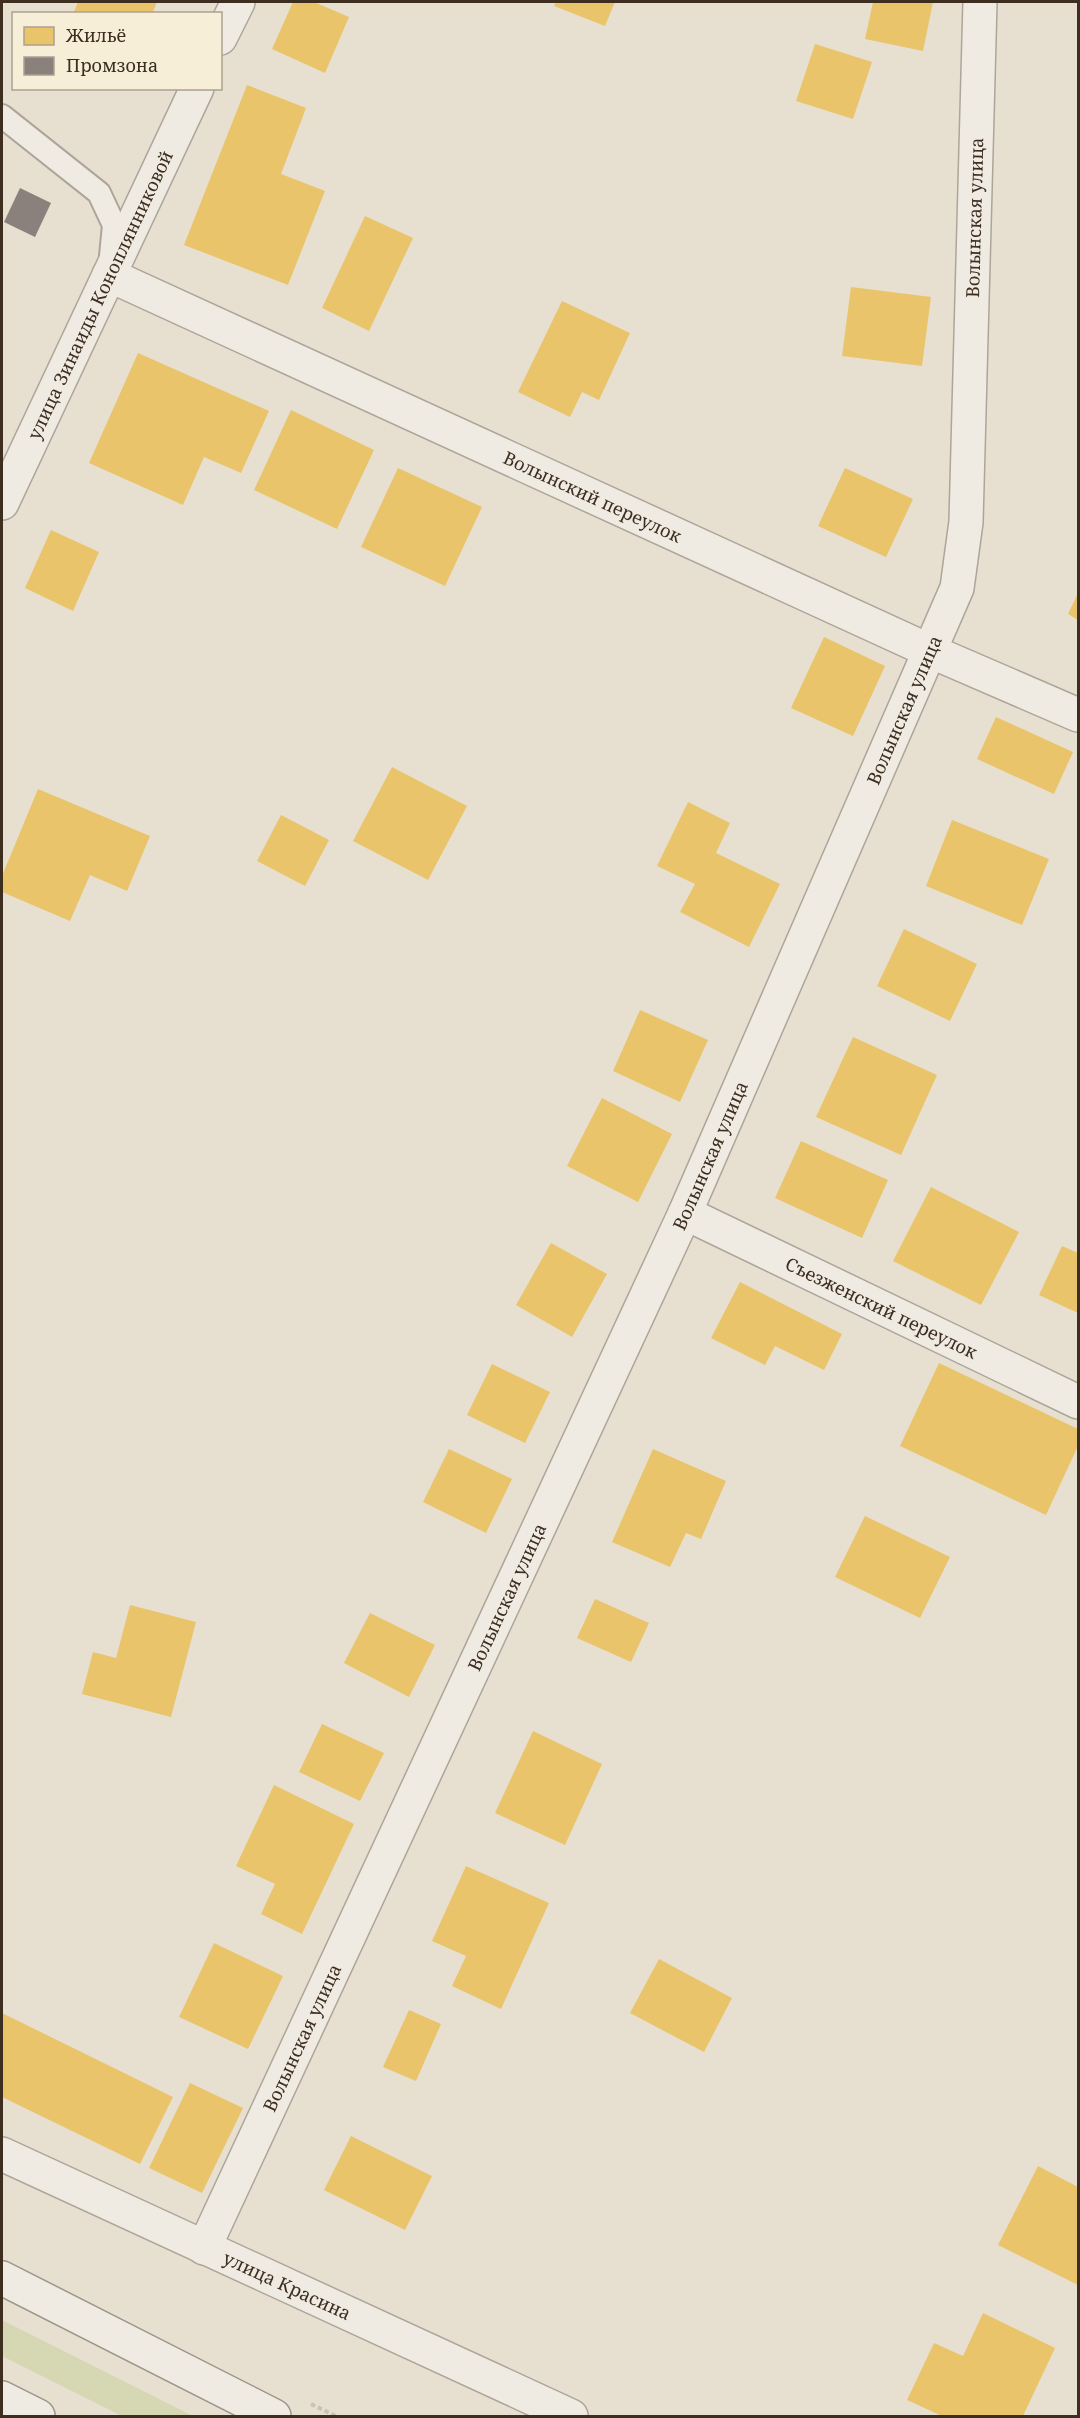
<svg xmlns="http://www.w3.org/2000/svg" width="1080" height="2418" viewBox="0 0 1080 2418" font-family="'Noto Serif',serif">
<rect width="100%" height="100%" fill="#e7e0d1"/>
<!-- green -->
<polygon fill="#d6d7b3" points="2,2320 193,2416 122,2416 2,2356"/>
<!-- homes -->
<g fill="#e9c46a">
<polygon points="78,2 157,2 152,14 73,14"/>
<polygon points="293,2 314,2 349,17 325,73 272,49"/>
<polygon points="556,2 615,2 605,26 554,6"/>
<polygon points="873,2 933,2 923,51 865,39"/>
<polygon points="815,44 872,62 853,119 796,101"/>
<polygon points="247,85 306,108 281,174 325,191 288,285 184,245"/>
<polygon points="365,216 413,238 369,331 322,308"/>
<polygon points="851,287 931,297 922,366 842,356"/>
<polygon points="562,301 630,333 599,400 582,392 570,417 518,392"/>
<polygon points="138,353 269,411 241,473 204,457 183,505 89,463"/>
<polygon points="291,410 374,450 337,529 254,490"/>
<polygon points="398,468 482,507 445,586 361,547"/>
<polygon points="845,468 913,499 886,557 818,526"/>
<polygon points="51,530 99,552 73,611 25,588"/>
<polygon points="1078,593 1078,620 1068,614"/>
<polygon points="824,637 885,666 853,736 791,708"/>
<polygon points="996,717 1073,752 1054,794 977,759"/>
<polygon points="392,767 467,806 428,880 353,841"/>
<polygon points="38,789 150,836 127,891 90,875 70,921 2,892 2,876"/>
<polygon points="688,802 730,823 716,853 780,884 749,947 680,912 695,884 657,866"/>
<polygon points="281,815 329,840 305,886 257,861"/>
<polygon points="952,820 1049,859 1022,925 926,886"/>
<polygon points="904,929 977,964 950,1021 877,986"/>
<polygon points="640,1010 708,1040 680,1102 613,1071"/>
<polygon points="853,1037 937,1075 901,1155 816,1117"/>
<polygon points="602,1098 672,1134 638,1202 567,1166"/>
<polygon points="801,1141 888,1180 862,1238 775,1198"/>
<polygon points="931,1187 1019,1232 981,1305 893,1261"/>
<polygon points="551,1243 607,1274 572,1337 516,1305"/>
<polygon points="1062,1246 1078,1253 1078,1313 1039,1295"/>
<polygon points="740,1282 842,1334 824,1370 775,1346 765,1365 711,1338"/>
<polygon points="939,1363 1078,1429 1078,1446 1046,1515 900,1446"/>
<polygon points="492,1364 550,1392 525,1443 467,1415"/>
<polygon points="449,1449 512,1479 486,1533 423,1502"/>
<polygon points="653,1449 726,1481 701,1539 686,1533 670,1567 612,1542"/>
<polygon points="865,1516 950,1557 920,1618 835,1577"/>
<polygon points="595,1599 649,1623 631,1662 577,1638"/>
<polygon points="130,1605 196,1622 171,1717 82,1694 93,1652 116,1658"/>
<polygon points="370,1613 435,1645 409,1697 344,1663"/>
<polygon points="322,1724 384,1753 360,1801 299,1772"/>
<polygon points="533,1731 602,1764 565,1845 495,1813"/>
<polygon points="274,1785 354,1824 302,1934 261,1914 275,1884 236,1866"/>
<polygon points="466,1866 549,1903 501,2009 452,1986 466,1956 432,1941"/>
<polygon points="214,1943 283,1976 248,2049 179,2017"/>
<polygon points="659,1959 732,1998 704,2052 630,2013"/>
<polygon points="409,2010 441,2024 416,2081 383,2067"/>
<polygon points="2,2013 173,2097 140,2164 2,2097"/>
<polygon points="190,2083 243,2108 202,2193 149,2168"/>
<polygon points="351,2136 432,2176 405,2230 324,2190"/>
<polygon points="1038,2166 1078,2187 1078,2285 998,2245"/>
<polygon points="983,2313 1055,2348 1023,2416 942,2416 907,2400 934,2343 963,2356"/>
</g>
<!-- industry -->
<polygon fill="#8a817c" points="20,188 51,203 35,237 4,222"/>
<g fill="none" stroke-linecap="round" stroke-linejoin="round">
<defs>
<polyline id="lane" points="2,116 99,193 114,225 111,256"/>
<g id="street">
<polyline points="220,38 238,2"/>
<path id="s1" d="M 109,275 L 930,651 L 1078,715"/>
<path id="s2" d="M 2,503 L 197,88"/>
<path id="s3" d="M 685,1213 L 1078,1402"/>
<path id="s4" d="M 2,2154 L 571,2416"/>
<path id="s5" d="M 204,2248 L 685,1213 L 957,588 L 966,522 L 980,2"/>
</g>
<g id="secondary">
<polyline points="2,2278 274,2416"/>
<polyline points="2,2398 38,2416"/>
</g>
</defs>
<!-- lane casing -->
<use href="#lane" stroke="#ada599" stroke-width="26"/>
<!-- street casing -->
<use href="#street" stroke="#ada599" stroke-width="36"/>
<!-- secondary casing -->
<use href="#secondary" stroke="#9c958a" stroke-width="36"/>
<!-- path -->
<polyline stroke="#c8c2b9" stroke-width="4" stroke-dasharray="4.5 3" stroke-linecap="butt" points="311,2404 336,2416"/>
<!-- lane -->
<use href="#lane" stroke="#efebe3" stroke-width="22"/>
<!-- street -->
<use href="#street" stroke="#efebe3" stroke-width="33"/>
<!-- secondary -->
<use href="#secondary" stroke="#efebe3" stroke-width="33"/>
</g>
<g text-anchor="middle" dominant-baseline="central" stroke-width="6" stroke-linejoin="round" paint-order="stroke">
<!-- street labels -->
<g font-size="18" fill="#3d2e20" stroke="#f7eed8">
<text stroke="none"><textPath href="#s5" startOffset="2194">Волынская улица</textPath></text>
<text stroke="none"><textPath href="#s2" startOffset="230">улица Зинаиды Коноплянниковой</textPath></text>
<text stroke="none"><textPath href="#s1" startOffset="532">Волынский переулок</textPath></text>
<text stroke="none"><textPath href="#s5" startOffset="1690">Волынская улица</textPath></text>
<text stroke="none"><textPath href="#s5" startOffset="1204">Волынская улица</textPath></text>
<text stroke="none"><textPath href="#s3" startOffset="218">Съезженский переулок</textPath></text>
<text stroke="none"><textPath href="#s5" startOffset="718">Волынская улица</textPath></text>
<text stroke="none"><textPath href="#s5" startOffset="232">Волынская улица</textPath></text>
<text stroke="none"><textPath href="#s4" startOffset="314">улица Красина</textPath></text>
</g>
</g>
<!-- border -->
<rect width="1080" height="2418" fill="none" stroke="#3d2e20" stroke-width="6"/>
<!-- legend -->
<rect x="12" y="12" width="210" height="78" fill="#f7eed8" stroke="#ada18e" stroke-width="1.5"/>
<rect x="24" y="27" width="30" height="18" fill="#e9c46a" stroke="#ada18e" stroke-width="1.5"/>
<text x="66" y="42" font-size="18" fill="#3d2e20">Жильё</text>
<rect x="24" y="57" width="30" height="18" fill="#8a817c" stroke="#ada18e" stroke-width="1.5"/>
<text x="66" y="72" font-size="18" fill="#3d2e20">Промзона</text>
</svg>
